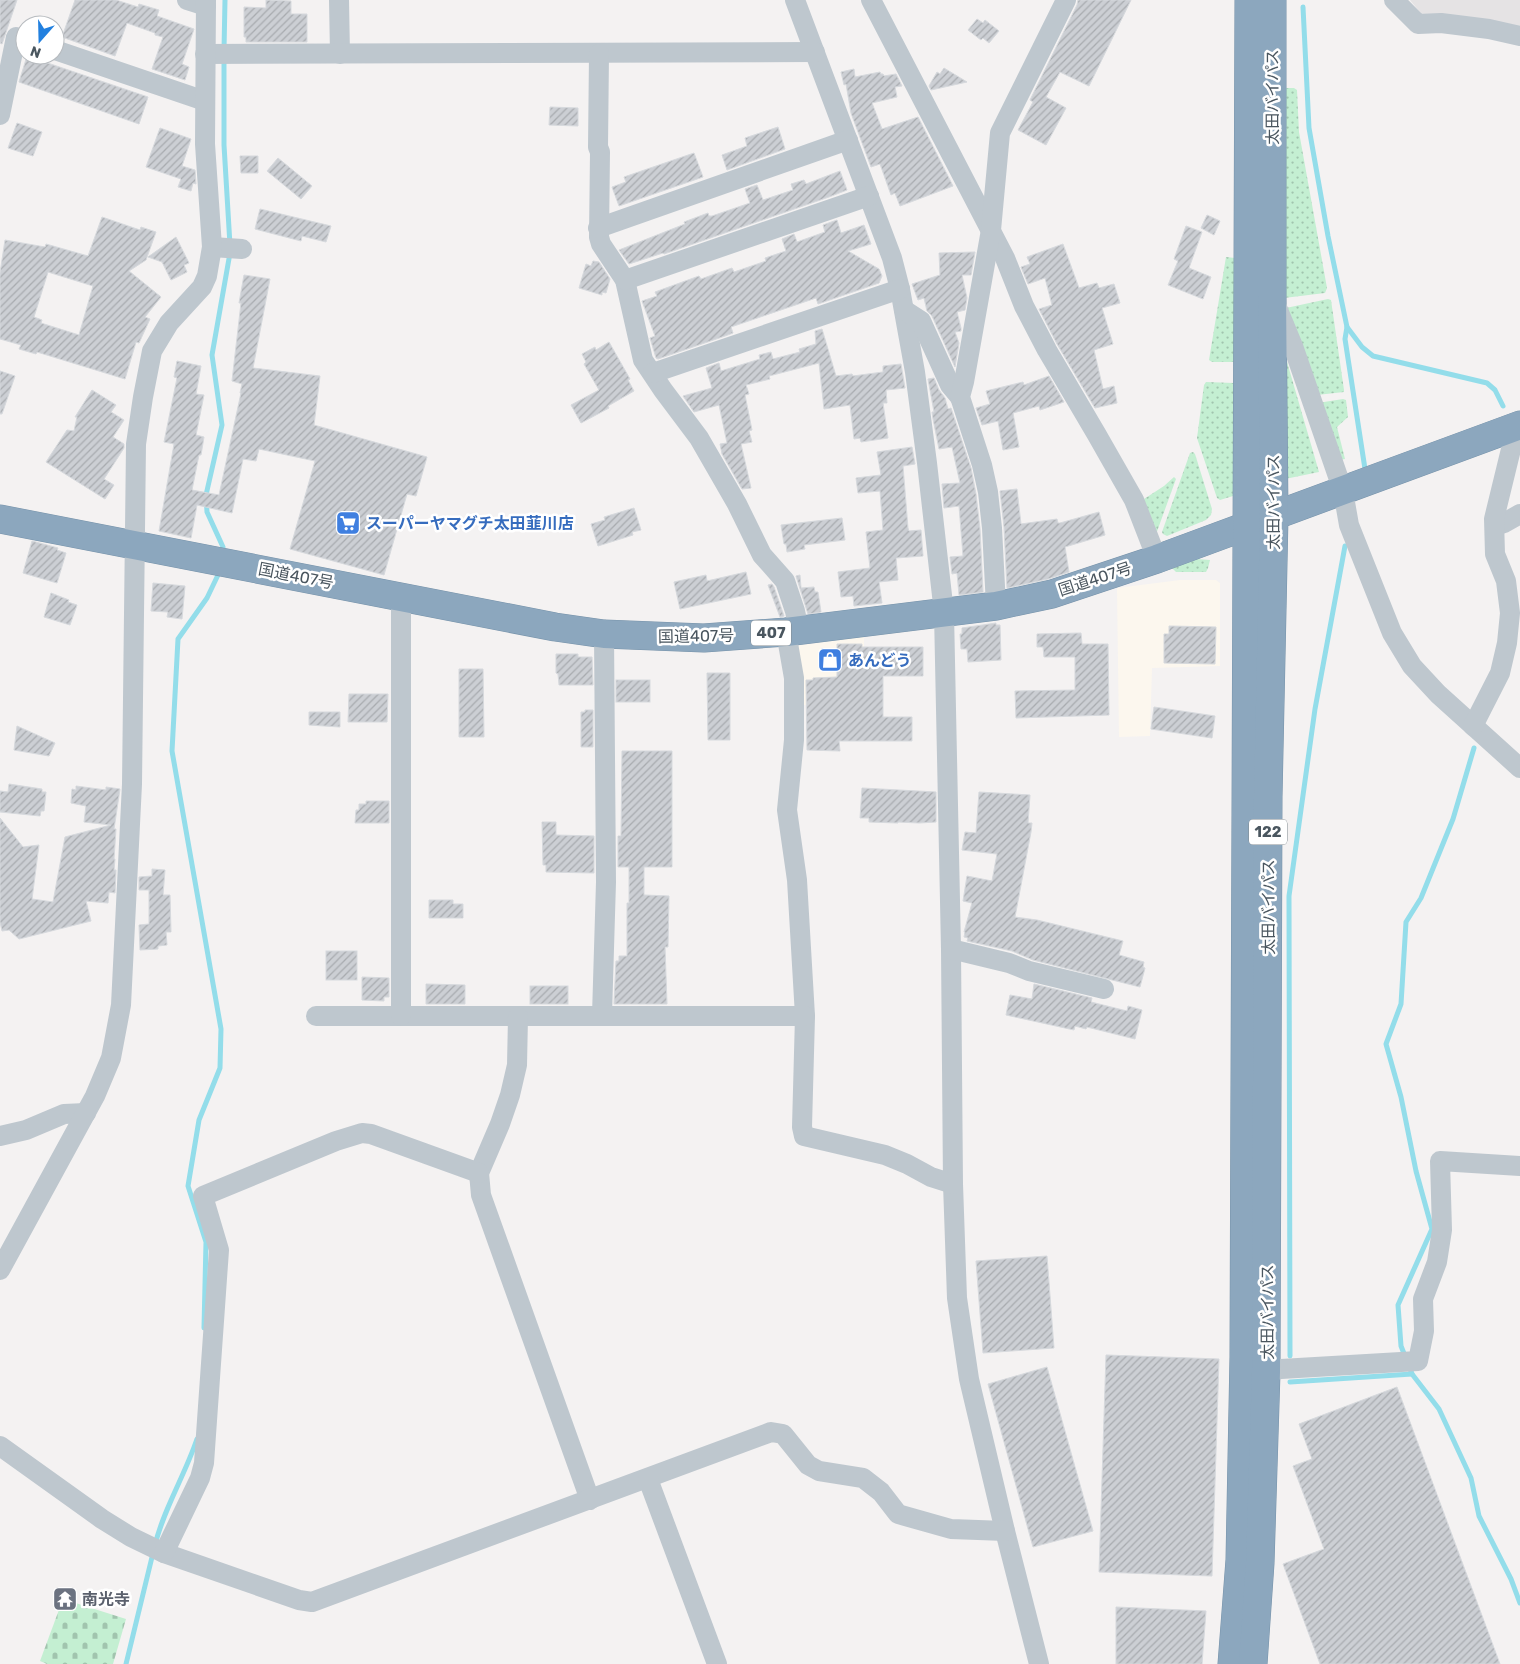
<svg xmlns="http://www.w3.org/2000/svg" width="1520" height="1664" viewBox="0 0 1520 1664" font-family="Rubik,'Noto Sans JP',sans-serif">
<defs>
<pattern id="green-dots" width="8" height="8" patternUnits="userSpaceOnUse" patternTransform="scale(1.25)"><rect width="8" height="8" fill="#c4efd2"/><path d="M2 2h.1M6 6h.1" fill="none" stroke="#a1c4ae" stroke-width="1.8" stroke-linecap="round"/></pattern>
<pattern id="cemetery-stones" width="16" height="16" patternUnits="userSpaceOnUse" patternTransform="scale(1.25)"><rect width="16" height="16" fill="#c4efd2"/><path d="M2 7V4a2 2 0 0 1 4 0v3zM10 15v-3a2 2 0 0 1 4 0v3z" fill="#a1c4ae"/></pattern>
<pattern id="building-hatch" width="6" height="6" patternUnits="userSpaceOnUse" patternTransform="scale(1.25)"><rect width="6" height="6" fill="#cccfd4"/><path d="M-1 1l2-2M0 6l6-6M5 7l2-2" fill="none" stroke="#a8abaf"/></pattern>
</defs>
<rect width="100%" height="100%" fill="#f4f2f2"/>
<!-- commercial -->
<g fill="#fcf7ee">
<polygon points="1180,580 1216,580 1220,583 1220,666 1152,668 1150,736 1119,737 1117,588"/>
<polygon points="864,636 864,705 799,705 795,646"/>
</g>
<!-- education -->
<polygon fill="#e5e3e4" points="1410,0 1520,0 1520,31 1424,17"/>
<!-- green -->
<g fill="url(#green-dots)">
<polygon points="1283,88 1294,88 1297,90 1299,132 1327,288 1325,293 1284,298"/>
<polygon points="1226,257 1235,258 1235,362 1212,362 1209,360"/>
<polygon points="1328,299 1331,300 1344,390 1344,392 1317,395 1286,308"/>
<polygon points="1285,355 1319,472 1285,479"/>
<polygon points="1206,382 1234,383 1235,493 1233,496 1220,500 1217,498 1197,438 1204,385"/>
<polygon points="1343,399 1346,400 1348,417 1337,427 1345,459 1339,460 1320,404 1324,402"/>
<polygon points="1193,452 1195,454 1212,509 1211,515 1206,520 1167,536 1163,534 1162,532 1190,453"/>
<polygon points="1174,477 1176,479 1155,537 1144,499 1164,486"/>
<polygon points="1197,559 1210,560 1208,568 1206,572 1176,572 1172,568 1174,566"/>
</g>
<!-- cemetery -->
<polygon fill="url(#cemetery-stones)" points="63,1599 126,1619 113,1664 47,1664 40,1661"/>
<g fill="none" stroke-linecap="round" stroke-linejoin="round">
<!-- stream -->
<g stroke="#93ddea" stroke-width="5">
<polyline points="1303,7 1309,128 1328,236 1347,327 1345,339 1365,469"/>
<polyline points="224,50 225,0"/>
<polyline points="224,58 224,145 230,245"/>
<polyline points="1347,327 1362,347 1373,356 1487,383 1495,390 1503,406"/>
<polyline points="223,547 207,512 206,495 222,425 212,355 230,253"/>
<polyline points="204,1328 206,1242 188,1186 199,1120 220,1068 221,1029 172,751 178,639 207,598 218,575"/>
<polyline points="1290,1356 1289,896 1315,709 1345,546"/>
<polyline points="1405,1356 1401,1346 1398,1305 1432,1229 1416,1171 1401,1097 1386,1044 1401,1004 1406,922 1421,898 1453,819 1474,748"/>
<polyline points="1409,1366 1412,1374 1439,1409 1471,1478 1479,1516 1511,1579 1520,1603"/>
<polyline points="1290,1382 1412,1374"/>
<path d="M 155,1545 C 164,1508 185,1475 197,1439"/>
<polyline points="126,1664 153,1553"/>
</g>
</g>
<!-- building -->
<g fill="url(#building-hatch)" stroke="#d6d9dd" fill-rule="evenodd">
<polygon points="0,0 17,0 2,44 0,43"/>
<polygon points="75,0 116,0 138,7 139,4 159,10 157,16 194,29 182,64 189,67 185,80 152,69 163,37 155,35 155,33 127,23 115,56 62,37"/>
<polygon points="266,0 291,1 291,14 307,14 307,42 246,42 246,37 244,37 244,7 266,8"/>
<polygon points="1078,0 1131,0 1089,86 1060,72 1046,97 1066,108 1046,145 1018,130 1033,102 1030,100 1077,5"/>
<polygon points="977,19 983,23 985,20 999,31 989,43 983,38 981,40 968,30"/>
<polygon points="27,56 148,97 139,124 19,82"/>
<polygon points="944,68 967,82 931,90 929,86 937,72 940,74"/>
<polygon points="854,69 855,77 880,72 881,74 883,74 884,76 896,74 902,86 895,87 897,97 872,103 882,129 918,117 953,186 900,206 895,193 891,195 880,164 871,167 851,113 846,84 844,85 841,72"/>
<polygon points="550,107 578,108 578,126 549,125"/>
<polygon points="17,123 42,132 33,156 8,148"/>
<polygon points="778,127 785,149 727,170 722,155 747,146 745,138"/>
<polygon points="160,128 191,139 182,166 195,170 196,184 193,183 191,191 178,187 181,179 146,167"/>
<polygon points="694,153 703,177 619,206 612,187 626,182 624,177"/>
<polygon points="240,156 258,156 258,173 241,173"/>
<polygon points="278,158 312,186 301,199 267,171"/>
<polygon points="840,171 847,190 829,197 664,254 663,253 629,264 619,250 685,224 684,222 708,213 709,216 712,216 750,203 745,189 757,185 763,200 793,190 791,184 804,180 806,184"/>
<polygon points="260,209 331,226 326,242 302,236 301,241 255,229"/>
<polygon points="1207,215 1220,221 1214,235 1201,228"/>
<path d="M 102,217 L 140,230 L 141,227 L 156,232 L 146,260 L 129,271 L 161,297 L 145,317 L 150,319 L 139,343 L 136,342 L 125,379 L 37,352 L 36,354 L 19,349 L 21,345 L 0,339 L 0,273 L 5,240 L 45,247 L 46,244 L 88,256 ZM 48,272 L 93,286 L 79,335 L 41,323 L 42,320 L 34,317 Z"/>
<polygon points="837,220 841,233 864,225 871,244 848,251 879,269 882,276 879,283 818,304 816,298 731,327 733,333 725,336 658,359 656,358 650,338 655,336 642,301 657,296 655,292 699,276 701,279 732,268 734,272 766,261 765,258 786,251 782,239 794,234 797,242 825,232 823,225"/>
<polygon points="1186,226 1202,232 1189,268 1211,277 1203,299 1168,285 1178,261 1174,259"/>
<polygon points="176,237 189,263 184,265 187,272 171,280 162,262 148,257"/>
<polygon points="1063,244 1079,288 1097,283 1099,288 1114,284 1120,303 1102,308 1113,344 1094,350 1103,389 1114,386 1117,403 1095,408 1057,344 1039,309 1052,305 1045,278 1028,284 1021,267 1030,264 1027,257"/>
<polygon points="975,252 971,275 962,275 967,298 965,310 957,312 961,328 961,331 955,332 959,343 955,367 932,316 927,311 924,298 918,300 912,284 940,275 939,253"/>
<polygon points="593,261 599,262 610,279 606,293 602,292 602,295 579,288 586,264 591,266"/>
<polygon points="244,275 270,279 253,368 320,376 314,425 427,457 416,496 407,494 384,575 290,549 315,461 259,449 256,461 243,459 232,513 197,505 191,538 159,531 174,444 164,442 177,378 174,377 177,361 201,366 196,394 204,395 196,435 204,437 201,455 199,455 192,490 219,495 241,393 240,393 242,384 232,381 241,303 239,303"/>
<polygon points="822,329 836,376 852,374 853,376 883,372 883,366 901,364 905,388 886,390 887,403 883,403 888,438 861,442 860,438 854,439 850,405 824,409 819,363 769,376 770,379 746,385 749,394 745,395 752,430 749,431 752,442 741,444 751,488 742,489 722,454 720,444 727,443 719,405 694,412 683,396 712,388 706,368 719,363 721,371 760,359 759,355 771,352 773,359 800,352 799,349 816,344 815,331"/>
<polygon points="609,342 630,379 628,380 634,391 608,406 609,408 581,423 571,405 599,390 584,364 586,362 582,354 595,347 596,350"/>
<polygon points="0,371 15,376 2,414 0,414"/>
<polygon points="1049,376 1064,402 1040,410 1039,406 1013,413 1019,447 1003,450 998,421 982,425 976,408 990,404 986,391 1023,382 1024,385"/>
<polygon points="934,378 939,390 945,398 948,409 951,408 971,468 976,494 980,529 983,592 959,595 957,573 952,574 950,557 963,556 959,506 944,508 942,484 960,483 952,447 939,449 933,419 932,412 934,412 928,379"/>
<polygon points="92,390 116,405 111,412 124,420 113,437 124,444 124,448 104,479 114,485 105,499 46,462 67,430 74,431 77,417 75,417"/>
<polygon points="912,447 915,464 903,466 908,528 909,531 921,530 923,556 896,558 898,580 879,582 882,603 854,606 853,596 841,597 838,572 870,568 866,532 883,530 880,491 858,493 856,478 881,475 877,452"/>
<polygon points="1017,489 1021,524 1057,519 1058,523 1060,523 1099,512 1105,535 1065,547 1069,572 1048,579 1007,588 1004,527 1000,491"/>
<polygon points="634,508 641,530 632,532 633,535 598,546 591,524 605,520 604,517"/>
<polygon points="842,518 845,540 804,545 805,549 787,552 786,544 784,544 781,525"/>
<polygon points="32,541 58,548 57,550 66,553 57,583 23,573"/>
<polygon points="746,572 751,594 680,609 674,582 706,575 707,581"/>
<polygon points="800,575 801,588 814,587 815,592 818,592 821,612 808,614 796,576"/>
<polygon points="153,583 185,586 182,619 167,617 168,612 151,611"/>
<polygon points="772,584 774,587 784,616 780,617 768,585"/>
<polygon points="51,593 69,600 68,602 77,605 70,625 44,617"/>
<polygon points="996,623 996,625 1000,625 1001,660 968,662 967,649 961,649 960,634 962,634 962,628"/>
<polygon points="1169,626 1216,627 1215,664 1164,663 1164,634 1169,634"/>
<polygon points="1081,633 1082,644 1108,644 1109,715 1016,718 1015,691 1075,690 1075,657 1044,657 1043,647 1037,647 1037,634"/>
<polygon points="837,644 862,644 862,647 923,647 923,676 883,676 883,717 912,717 912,741 839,741 840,751 807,750 806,680 813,680 813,678 837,677"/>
<polygon points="556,654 578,654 578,657 592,657 593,685 559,685 558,674 556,673"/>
<polygon points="459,669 483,669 484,737 459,737"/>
<polygon points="707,673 730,673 730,740 708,740"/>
<rect x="616" y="680" width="34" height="22"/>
<polygon points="349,694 388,694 387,722 348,722"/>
<polygon points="1154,707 1215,716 1212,738 1151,729"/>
<polygon points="585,710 593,710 593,747 581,747 581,712 585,712"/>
<polygon points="309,712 340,712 340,727 309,725"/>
<polygon points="17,726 55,743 49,756 14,750"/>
<polygon points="622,751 672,751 672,867 644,867 644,895 669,896 668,947 665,947 667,1004 614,1004 616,961 619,961 619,956 627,956 627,903 629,903 629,867 618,867 618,836 621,836"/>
<polygon points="9,784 42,789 42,792 46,792 44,811 41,811 40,816 0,812 0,791 8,792"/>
<polygon points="76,786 106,790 106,787 120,789 114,829 116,829 114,859 115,859 114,870 116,870 115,893 109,892 108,903 86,901 91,921 19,939 9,930 2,931 0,922 0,818 23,847 39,845 32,899 53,902 65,837 111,825 84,822 86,806 71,803 72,789 76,790"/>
<polygon points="862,788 936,792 936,822 919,823 898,822 898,823 869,822 869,818 860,818"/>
<polygon points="979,792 1030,795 1028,823 1032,823 1031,832 1015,917 1037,920 1123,941 1119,955 1144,962 1143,967 1145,968 1140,987 1033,960 1012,951 967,941 968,938 964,937 965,932 964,932 972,903 963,901 967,876 992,881 997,854 962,850 965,832 976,833"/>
<polygon points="366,801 389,801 389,823 355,823 356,810 359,810 359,804 366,804"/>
<polygon points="542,822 556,822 556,835 594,836 594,873 546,872 546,865 543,865"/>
<polygon points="152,869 165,870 163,895 170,895 171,932 166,932 167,945 158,946 158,949 140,950 139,925 149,924 149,890 139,890 139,877 152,876"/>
<polygon points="429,900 453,900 453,904 463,904 463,918 429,918"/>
<rect x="326" y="951" width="31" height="29"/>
<polygon points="362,977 389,978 389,997 384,997 384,1001 362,1000"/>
<polygon points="426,984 465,985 465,1004 426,1004"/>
<polygon points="1034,984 1092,998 1091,1002 1127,1011 1128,1006 1142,1010 1135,1039 1087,1027 1086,1029 1075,1026 1074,1030 1006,1015 1010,995 1032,999"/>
<rect x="530" y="986" width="38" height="18"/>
<polygon points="1047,1256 1054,1348 983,1353 976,1261"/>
<polygon points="1106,1355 1219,1359 1212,1576 1099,1572"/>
<polygon points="1047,1367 1093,1531 1033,1547 988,1384"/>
<polygon points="1397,1387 1500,1664 1320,1664 1283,1564 1324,1549 1293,1466 1312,1459 1299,1424"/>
<polygon points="1116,1607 1206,1611 1202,1664 1116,1664"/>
</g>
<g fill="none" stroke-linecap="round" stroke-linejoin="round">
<defs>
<g id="highway">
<polyline points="0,519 555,627 604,634 704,638 786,632 996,606 1052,594 1157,559 1520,425"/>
<polyline points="1232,1664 1240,1560 1244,1357 1249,0"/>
<polyline points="1253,1664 1260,1563 1266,1372 1268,797 1274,516 1272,295 1272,0"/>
</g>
</defs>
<!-- highway casing -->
<use href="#highway" stroke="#7793aa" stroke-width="29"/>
<!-- minor -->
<g stroke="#bec7ce" stroke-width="20">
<polyline points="187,0 206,6"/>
<polyline points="339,0 340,54"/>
<polyline points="795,0 892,258 900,289 915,372 927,463 944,613 951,949 953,1184 957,1298 969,1379 1005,1531 1039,1664"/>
<polyline points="871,0 1005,258 1024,306 1047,350 1097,435 1134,500 1157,559"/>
<polyline points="1394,0 1418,24 1441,23 1489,29 1520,36"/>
<polyline points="55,50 205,101"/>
<polyline points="205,54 815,52"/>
<polyline points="599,54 598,147 600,152 599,237 601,244 625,280 643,360 663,390 699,438 737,504 762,555 785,581 795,611 799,630"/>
<polyline points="0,115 16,37"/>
<polyline points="598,228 848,140"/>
<polyline points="212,247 242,249"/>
<polyline points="625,280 869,196"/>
<polyline points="1276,305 1293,346 1343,491 1349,525 1392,633 1412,666 1438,694 1520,768"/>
<polyline points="904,310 921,321 950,385 960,397"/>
<polyline points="653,373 900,289"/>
<polyline points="1495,526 1504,523 1520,514"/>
<polyline points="996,606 992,528 988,492 982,465 960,397 964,382 991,230 1000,133 1066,0"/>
<polyline points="786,632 794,678 794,740 787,810 797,880 805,1016 802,1127 804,1136 885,1155 907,1164 931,1177 953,1184"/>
<polyline points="1473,726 1500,673 1507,643 1510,613 1506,581 1495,554 1494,519 1512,445 1512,428"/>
<polyline points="951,949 1009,963 1029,971 1104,989"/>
<polyline points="602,1015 606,882 604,634"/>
<polyline points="316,1016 805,1016"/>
<polyline points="401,1016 401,596"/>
<polyline points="518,1017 517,1065 510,1095 500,1124 479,1173 481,1195 590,1500"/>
<polyline points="0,1136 26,1130 64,1114 86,1113"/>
<polyline points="0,1270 95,1096 111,1058 121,1005 132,784 136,444 143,397 152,351 169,323 202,287 207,276 212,247 205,144 206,0"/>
<polyline points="1266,1372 1281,1369 1418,1361 1424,1331 1423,1299 1437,1262 1442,1230 1440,1161 1520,1166"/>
<polyline points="0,1446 102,1519 131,1537 164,1553 299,1600 312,1602 771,1432 783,1434 808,1465 819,1471 863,1478 881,1492 898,1514 951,1529 1005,1531"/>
<polyline points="648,1479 717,1664"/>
<polyline points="164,1553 200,1478 204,1463 219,1250 203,1196 336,1141 362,1133 371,1134 479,1173"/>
</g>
<!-- highway -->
<use href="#highway" stroke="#8ca7be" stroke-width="28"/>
</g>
<!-- icons -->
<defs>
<symbol id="supermarket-square" viewBox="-11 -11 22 22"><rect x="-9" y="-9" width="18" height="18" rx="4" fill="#3f7fe0" stroke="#fff"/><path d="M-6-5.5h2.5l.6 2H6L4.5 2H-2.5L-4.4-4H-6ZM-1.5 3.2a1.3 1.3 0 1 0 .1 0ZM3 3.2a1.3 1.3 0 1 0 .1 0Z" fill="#fff"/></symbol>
<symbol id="shop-square" viewBox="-11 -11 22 22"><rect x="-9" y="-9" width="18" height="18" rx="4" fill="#3f7fe0" stroke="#fff"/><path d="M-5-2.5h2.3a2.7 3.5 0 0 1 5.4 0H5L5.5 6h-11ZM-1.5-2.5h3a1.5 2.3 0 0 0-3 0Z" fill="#fff"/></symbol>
<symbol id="temple-square" viewBox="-11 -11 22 22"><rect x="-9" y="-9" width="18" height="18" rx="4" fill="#6b7280" stroke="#fff"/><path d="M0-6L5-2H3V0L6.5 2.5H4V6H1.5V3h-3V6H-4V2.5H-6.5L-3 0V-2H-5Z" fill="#fff"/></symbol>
</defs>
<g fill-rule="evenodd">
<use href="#supermarket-square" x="334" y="509" width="28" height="28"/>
<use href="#shop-square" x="816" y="646" width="28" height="28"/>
<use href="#temple-square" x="51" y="1585" width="28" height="28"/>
</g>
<g text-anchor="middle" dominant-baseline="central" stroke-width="5" stroke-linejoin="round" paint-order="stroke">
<!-- shield labels -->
<g fill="#fff" stroke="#80898f" stroke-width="1">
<rect x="751" y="620.5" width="40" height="25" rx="4"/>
<rect x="1249" y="819.5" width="38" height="25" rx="4"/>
</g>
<g font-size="15" font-weight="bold" fill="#4a565f">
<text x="771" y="633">407</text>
<text x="1268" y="832">122</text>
</g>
<!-- street labels -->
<g font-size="16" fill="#4a565f" stroke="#fff">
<text transform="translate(1272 97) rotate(-90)">太田バイパス</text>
<text transform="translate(1273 502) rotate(-90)">太田バイパス</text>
<text transform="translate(296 576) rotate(11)">国道407号</text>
<text transform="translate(1095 579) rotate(-18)">国道407号</text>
<text transform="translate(696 636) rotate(-1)">国道407号</text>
<text transform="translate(1268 907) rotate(-90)">太田バイパス</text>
<text transform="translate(1267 1312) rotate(-90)">太田バイパス</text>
</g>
<!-- shop labels -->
<g font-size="16" font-weight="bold" fill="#366cbe" stroke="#fff" text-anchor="start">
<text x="366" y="523">スーパーヤマグチ太田韮川店</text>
<text x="848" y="660">あんどう</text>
</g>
<!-- worship labels -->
<g font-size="16" font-weight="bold" fill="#5b616d" stroke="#fff" text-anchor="start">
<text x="82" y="1599">南光寺</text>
</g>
</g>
<!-- north arrow -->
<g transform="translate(40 40) rotate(200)"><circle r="24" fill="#ffffff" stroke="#b7bbbf"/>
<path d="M0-4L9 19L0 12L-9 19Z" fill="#2280df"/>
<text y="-8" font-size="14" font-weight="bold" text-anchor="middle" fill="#4a565f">N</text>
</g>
</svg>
